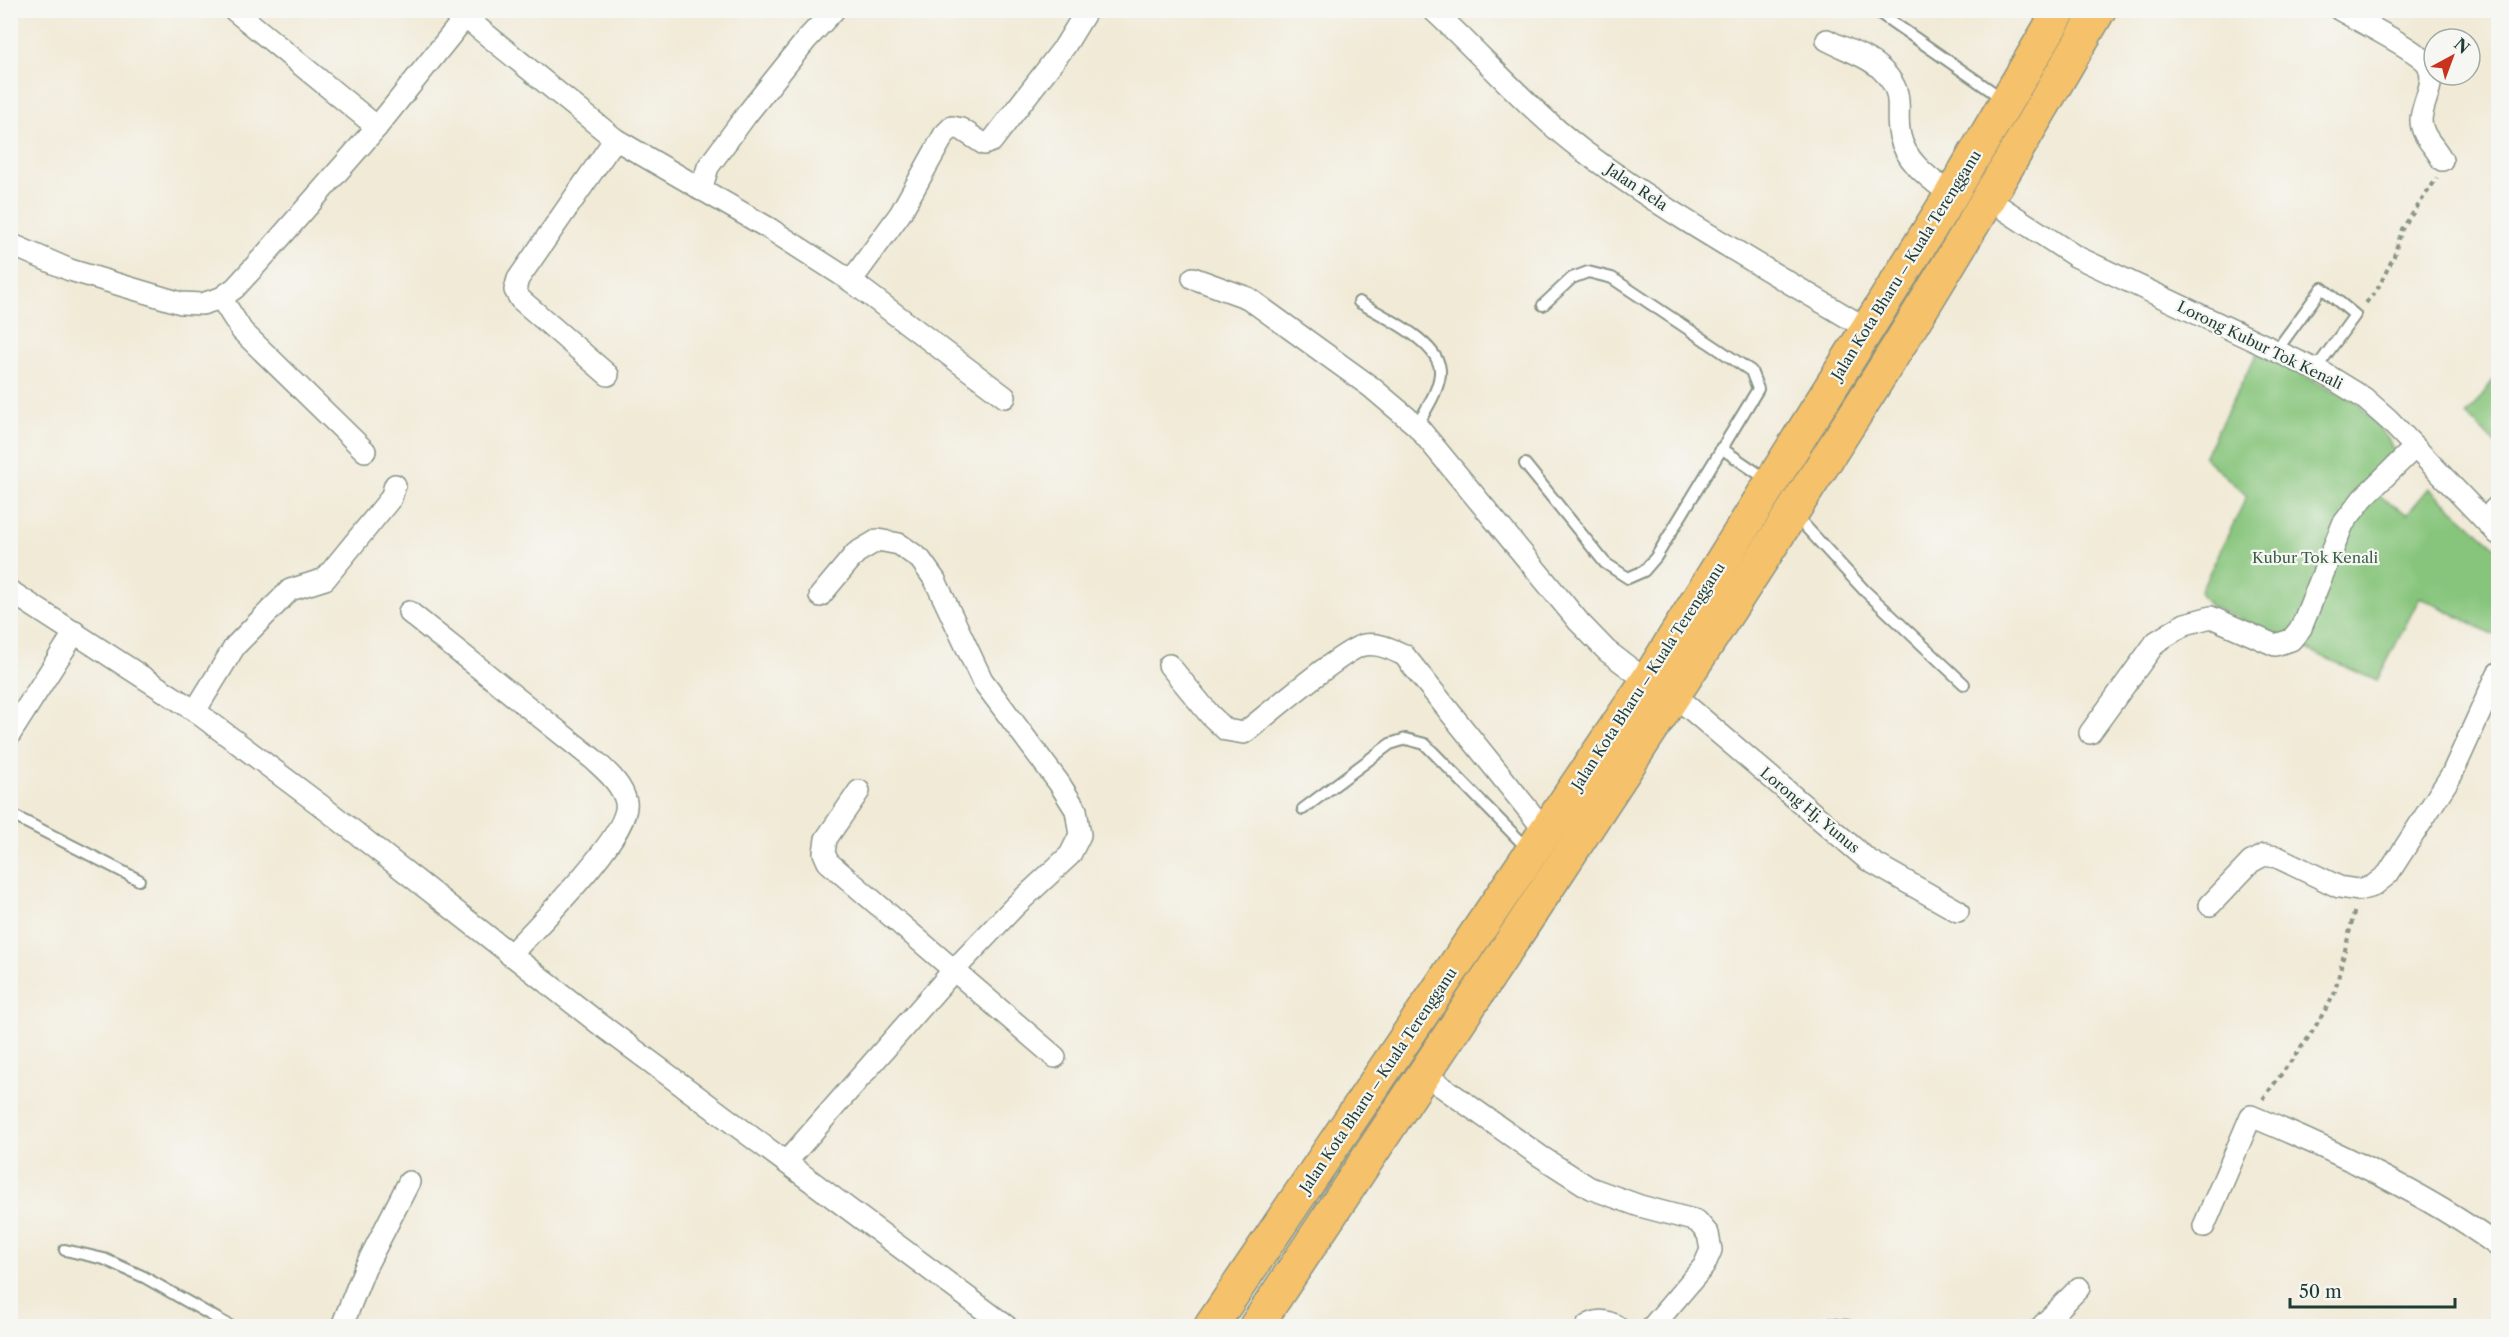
<svg xmlns="http://www.w3.org/2000/svg" width="2509" height="1337" viewBox="0 0 2509 1337" font-family="'Libre Caslon Text',serif">
<rect width="100%" height="100%" fill="#f6f6f2"/>
<filter id="ink" filterUnits="userSpaceOnUse"><feTurbulence type="fractalNoise" baseFrequency=".0167" numOctaves="2"/><feDisplacementMap in="SourceGraphic" scale="12" xChannelSelector="R" yChannelSelector="G"/><feConvolveMatrix kernelMatrix="1 2 1 2 8 2 1 2 1" color-interpolation-filters="sRGB"/></filter>
<filter id="wash" filterUnits="userSpaceOnUse"><feTurbulence type="fractalNoise" baseFrequency=".008" numOctaves="4" result="noise"/><feDisplacementMap in="SourceGraphic" scale="24" xChannelSelector="R" yChannelSelector="G"/><feGaussianBlur stdDeviation="1.35" result="paint"/><feColorMatrix in="noise" values="0 0 0 0 0 0 0 0 0 0 0 0 0 0 0 0 0 1.4 0 .05"/><feComposite in="paint" operator="in"/></filter>
<g filter="url(#wash)">
<rect width="100%" height="100%" fill="#f1ead7"/>
<!-- green -->
<g fill="#87c57c" stroke="#538158" stroke-width="1.5">
<polygon points="2257,353 2357,402 2389,440 2395,455 2377,494 2407,514 2429,488 2498,549 2498,637 2420,597 2377,681 2209,605 2200,592 2247,496 2204,457"/>
<polygon points="2498,374 2498,447 2467,415"/>
</g>
</g>
<g filter="url(#ink)">
<g fill="none" stroke-linecap="round" stroke-linejoin="round">
<defs>
<g id="lane">
<polyline points="1875,10 2003,99"/>
<path d="M 1359,302 C 1382,316 1443,343 1440,374 C 1438,393 1425,410 1417,426"/>
<polyline points="2276,351 2322,288 2355,315 2315,370"/>
<polyline points="1721,448 1769,481"/>
<polyline points="1525,464 1605,563 1628,578 1644,571 1656,557 1758,389 1751,371 1612,278 1588,272 1572,278 1543,305"/>
<polyline points="1794,514 1864,590 1964,684"/>
<polyline points="1303,809 1390,744 1406,739 1425,744 1529,850"/>
<polyline points="10,814 139,880"/>
<polyline points="65,1250 104,1259 144,1277 230,1326"/>
<polyline points="1821,1326 1826,1324 1849,1326"/>
</g>
<g id="street">
<polyline points="234,10 377,127"/>
<path d="M 1433,10 C 1483,56 1528,109 1582,150 C 1672,217 1771,271 1867,329"/>
<path d="M 2340,10 C 2357,20 2420,51 2428,65 C 2437,82 2422,102 2421,120 C 2421,136 2435,146 2442,160"/>
<polyline points="466,18 615,139 770,229 851,281 1005,397"/>
<path d="M 1827,40 C 1844,49 1870,57 1883,71 C 1907,95 1894,110 1900,136 C 1906,163 1931,179 1951,195"/>
<polyline points="701,190 708,167 747,114 807,39 834,10"/>
<polyline points="1988,199 2075,256 2325,374 2364,398 2389,420 2498,534"/>
<polyline points="10,244 70,270 181,303 202,304 221,298 235,288 265,255 377,127 471,10"/>
<polyline points="1193,278 1248,298 1371,387 1417,426 1579,622 1607,651 1647,681"/>
<polyline points="851,281 900,214 944,135 952,127 961,129 984,144 992,141 1065,46 1087,10"/>
<polyline points="221,298 242,331 365,451"/>
<polyline points="608,375 520,299 515,290 518,279 615,139"/>
<polyline points="2484,519 2498,506"/>
<polyline points="10,591 195,711 319,804 597,1022 1006,1326"/>
<path d="M 409,612 L 593,759 C 606,771 622,784 626,802 C 632,834 534,929 510,955"/>
<path d="M 1169,665 L 1210,715 L 1226,730 L 1244,733 C 1265,717 1345,648 1364,645 C 1380,643 1391,649 1404,655 L 1546,832"/>
<polyline points="1673,694 1868,860 1958,911"/>
<polyline points="195,711 235,646 290,590 325,579 391,498 395,485"/>
<polyline points="2090,733 2156,642 2185,624 2211,617 2275,645 2291,640 2301,628 2343,524 2363,498 2415,447"/>
<polyline points="10,734 75,632"/>
<polyline points="859,791 826,839 824,853 828,862 1055,1057"/>
<polyline points="2210,905 2251,862 2264,855 2277,857 2339,887 2358,890 2373,886 2388,874 2452,774 2498,673"/>
<polyline points="1424,1074 1540,1156 1590,1188 1640,1206 1697,1221 1708,1234 1711,1250 1704,1266 1653,1326"/>
<polyline points="787,1161 953,971 1015,906 1070,855 1080,835 1076,810 1059,783 982,680 935,580 920,559 899,544 878,540 856,553 820,596"/>
<path d="M 2204,1226 L 2251,1116 C 2335,1151 2425,1193 2498,1246"/>
<polyline points="342,1326 365,1268 409,1182"/>
<path d="M 1587,1326 C 1597,1319 1606,1320 1616,1326"/>
<polyline points="2042,1326 2079,1288"/>
</g>
<g id="highway">
<polyline points="1211,1326 1647,681 1951,195 2060,10"/>
<path d="M 1256,1326 C 1455,1028 1654,729 1847,427 C 1935,291 2017,150 2099,10"/>
</g>
</defs>
<!-- lane casing -->
<use href="#lane" stroke="#889486" stroke-width="14"/>
<!-- street casing -->
<use href="#street" stroke="#889486" stroke-width="24"/>
<!-- highway casing -->
<use href="#highway" stroke="#889486" stroke-width="36"/>
<!-- path -->
<g stroke="#889486" stroke-width="4" stroke-dasharray="4.5 4.5" stroke-linecap="butt">
<polyline points="2366,303 2377,290 2394,256 2402,229 2437,178"/>
<polyline points="2263,1099 2311,1034 2334,995 2355,909"/>
</g>
<!-- lane -->
<use href="#lane" stroke="#fff" stroke-width="10"/>
<!-- street -->
<use href="#street" stroke="#fff" stroke-width="21"/>
<!-- highway -->
<use href="#highway" stroke="#f5c16b" stroke-width="33"/>
</g>
</g>
<g text-anchor="middle" dominant-baseline="central" stroke-width="4.5" stroke-linejoin="round" paint-order="stroke">
<!-- street labels -->
<g font-size="15" fill="#1f3d34" stroke="#f6f6f2">
<text transform="translate(1637 187) rotate(34)">Jalan Rela</text>
<text transform="translate(1906 265) rotate(-58)">Jalan Kota Bharu – Kuala Terengganu</text>
<text transform="translate(2260 345) rotate(26)">Lorong Kubur Tok Kenali</text>
<text transform="translate(1648 676) rotate(-57)">Jalan Kota Bharu – Kuala Terengganu</text>
<text transform="translate(1810 810) rotate(40)">Lorong Hj. Yunus</text>
<text transform="translate(1378 1080) rotate(-56)">Jalan Kota Bharu – Kuala Terengganu</text>
</g>
<!-- park labels -->
<g font-size="15" fill="#395f46" stroke="#f6f6f2">
<text x="2315" y="557">Kubur Tok Kenali</text>
</g>
</g>
<!-- margin -->
<rect width="2509" height="1337" fill="none" stroke="#f6f6f2" stroke-width="36"/>
<!-- north arrow -->
<g transform="translate(2452 57) rotate(41)"><circle r="28" fill="#f6f6f2" stroke="#a0aca6" stroke-width="1.5"/>
<path d="M0-4.5L10 22L0 15L-10 22Z" fill="#c8321e"/>
<text y="-9" font-size="16" font-weight="bold" text-anchor="middle" fill="#1f3d34">N</text>
</g>
<!-- scale -->
<path d="M2290 1298v9h165v-9" fill="none" stroke="#1f3d34" stroke-width="3"/>
<text x="2299" y="1298" font-size="18" fill="#1f3d34" stroke="#f6f6f2" stroke-width="4.5" paint-order="stroke">50 m</text>
</svg>
